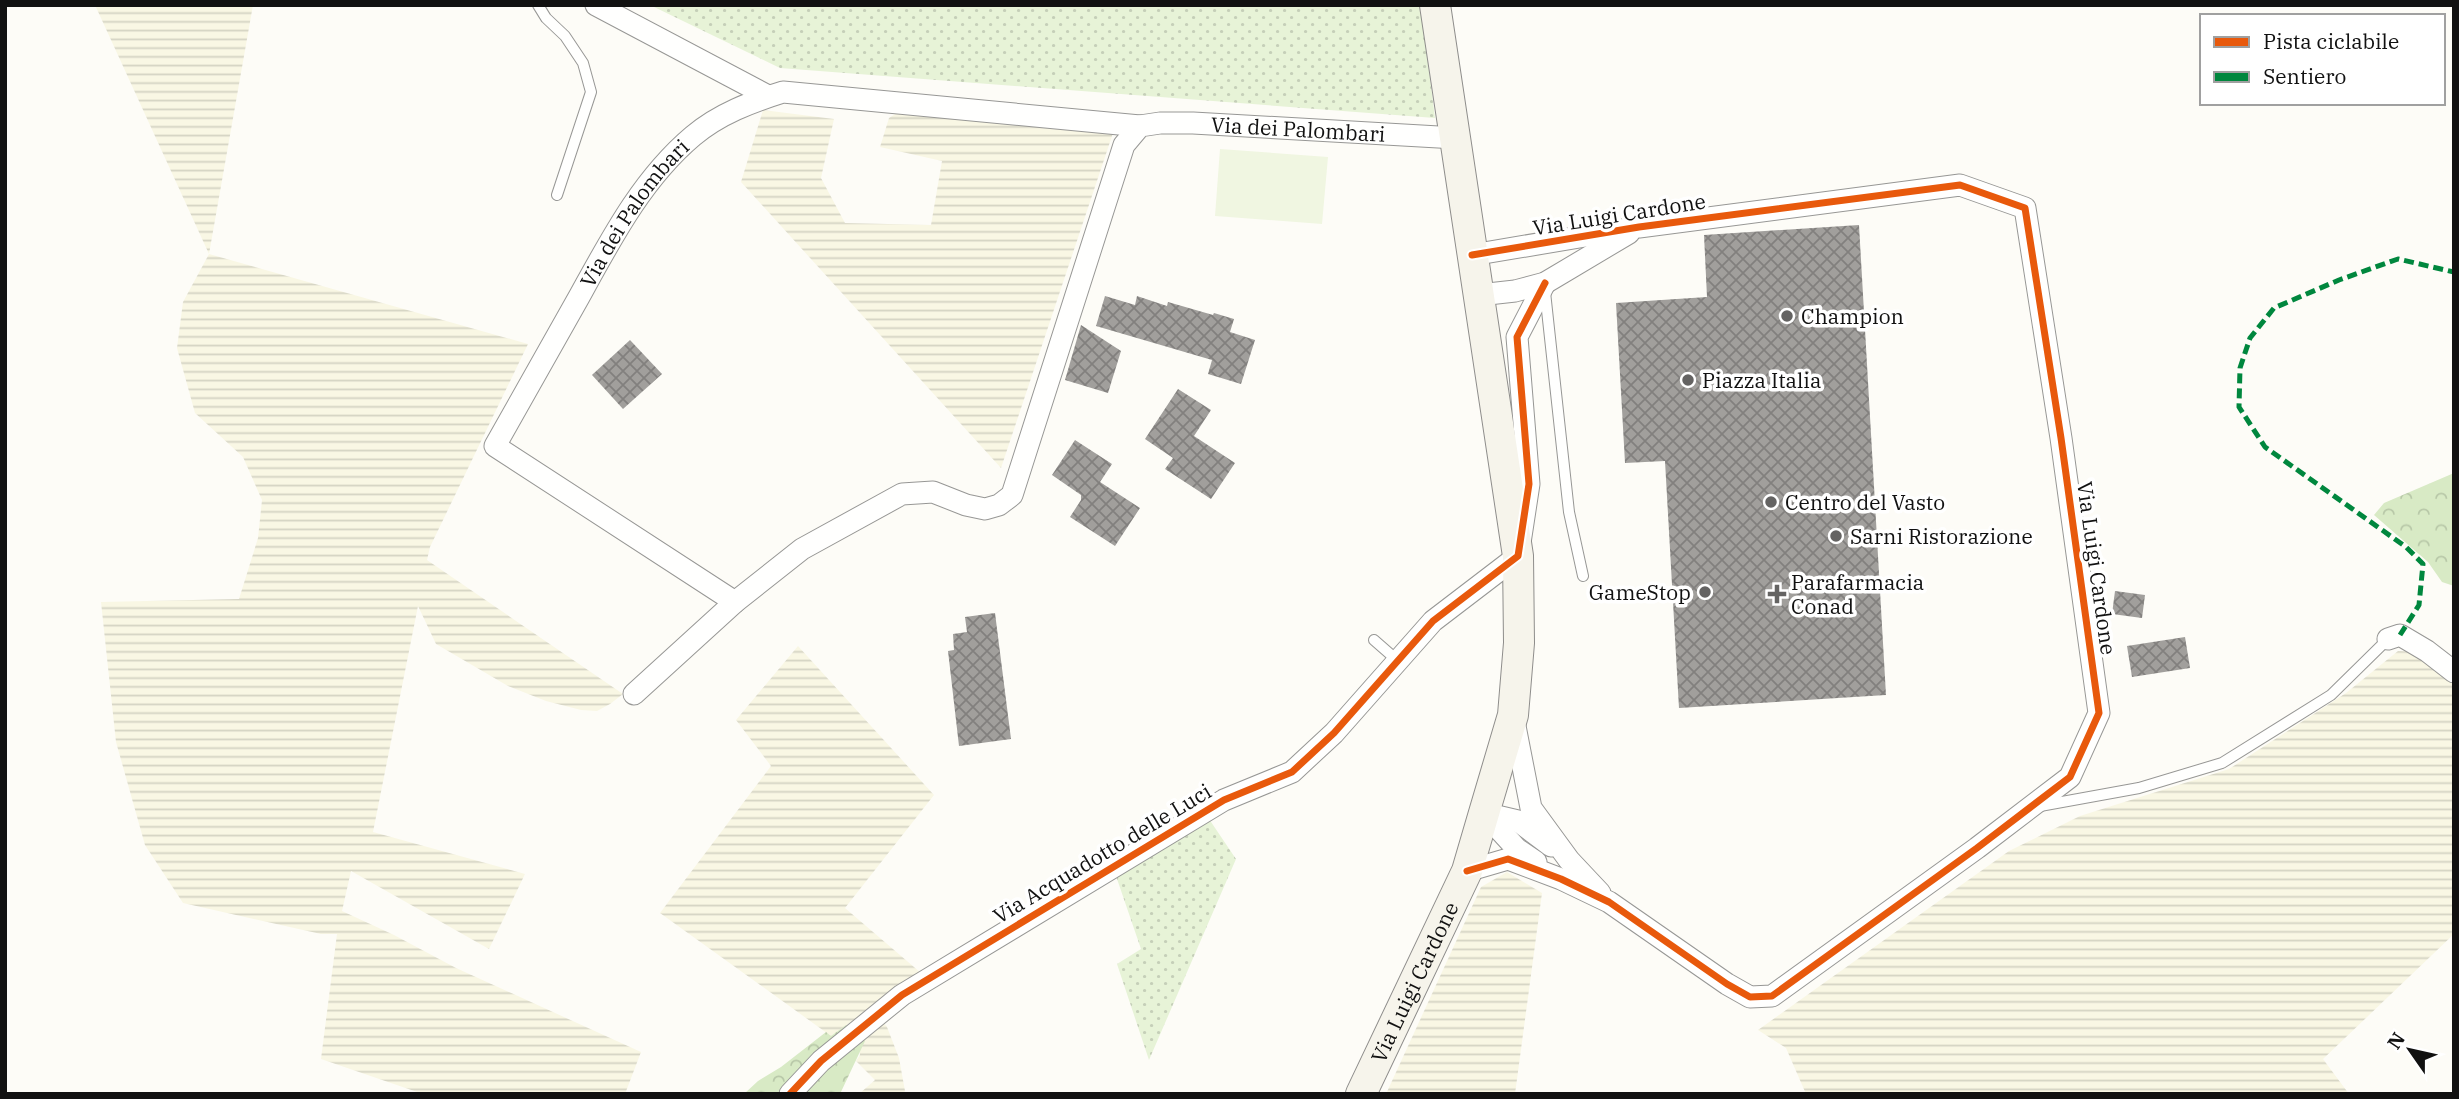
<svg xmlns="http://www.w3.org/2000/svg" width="2459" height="1099" viewBox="0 0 2459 1099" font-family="'IBM Plex Serif',serif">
<defs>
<pattern id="farmland-rules" width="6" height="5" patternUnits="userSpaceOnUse" patternTransform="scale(1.75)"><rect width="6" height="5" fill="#f9f7e4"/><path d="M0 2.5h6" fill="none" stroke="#d4d3c3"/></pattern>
<pattern id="grass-dots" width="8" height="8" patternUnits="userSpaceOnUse" patternTransform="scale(1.75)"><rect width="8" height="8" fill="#e7f3d7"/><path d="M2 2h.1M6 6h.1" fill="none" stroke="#c5cfb8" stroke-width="1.8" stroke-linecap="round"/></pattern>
<pattern id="forest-crowns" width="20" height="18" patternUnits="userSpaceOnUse" patternTransform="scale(1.75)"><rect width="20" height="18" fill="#d8eac5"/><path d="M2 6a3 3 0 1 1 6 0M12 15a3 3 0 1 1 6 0" fill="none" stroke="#b8c8a8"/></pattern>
<pattern id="building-cross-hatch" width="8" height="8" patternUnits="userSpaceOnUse" patternTransform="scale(1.75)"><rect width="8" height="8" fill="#a19f9c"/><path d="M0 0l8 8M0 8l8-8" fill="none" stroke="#82807e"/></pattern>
</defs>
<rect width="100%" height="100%" fill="#fdfcf7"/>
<!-- farmland -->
<g fill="url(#farmland-rules)">
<polygon points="95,5 253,5 209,254 528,344 430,547 427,560 623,694 610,704 597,711 581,710 546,701 508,686 436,644 418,606 373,832 525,874 489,949 351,871 342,911 394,935 456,968 641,1052 625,1094 423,1094 321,1059 337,934 321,934 183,903 145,845 116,742 101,602 239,599 258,538 262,500 243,457 195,413 177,348 183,302 209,254"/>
<polygon points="911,104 1114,130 1001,468 741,182 763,110 834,119 821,178 845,223 931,225 942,161 880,147 889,118"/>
<polygon points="798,646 934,795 845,908 921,973 831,1036 660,913 771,766 736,720"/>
<polygon points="2398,651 2420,652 2454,677 2454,934 2323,1059 2349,1094 1806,1094 1786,1048 1758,1030 2009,851 2080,816 2229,769 2346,693"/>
<polygon points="1507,872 1542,893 1515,1094 1386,1094 1481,887"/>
<polygon points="881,1019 887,1027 899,1058 905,1091 903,1094 859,1094 875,1080 856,1061 860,1055 858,1036"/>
</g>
<!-- grass -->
<g fill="url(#grass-dots)">
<polygon points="650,5 1421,5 1435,118 780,68"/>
<polygon points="1209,819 1236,859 1149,1060 1117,964 1141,949 1116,876"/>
</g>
<!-- forest -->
<g fill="url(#forest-crowns)">
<polygon points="2454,473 2454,586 2442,582 2428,562 2374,515 2384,503"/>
<polygon points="846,1025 865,1041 840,1094 744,1094 758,1081 781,1067 826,1032 831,1036"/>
</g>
<!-- pitch -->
<polygon fill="#f0f6e1" points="1220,149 1328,157 1322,224 1215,216"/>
<!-- building -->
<g fill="url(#building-cross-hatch)">
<polygon points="1859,225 1886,695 1679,708 1665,461 1625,463 1616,303 1707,297 1704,235"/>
<polygon points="1105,296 1135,305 1137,296 1167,306 1168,302 1213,315 1214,313 1234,319 1230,332 1255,340 1241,384 1208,374 1212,360 1096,326"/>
<polygon points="1081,325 1121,351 1108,393 1065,380"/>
<polygon points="630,340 662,374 623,409 592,375"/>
<polygon points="1178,389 1211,410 1194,436 1235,463 1211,499 1165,469 1173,458 1145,439"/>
<polygon points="1075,440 1112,464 1100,482 1140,508 1115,546 1070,517 1081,500 1081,495 1052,475"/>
<polygon points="2115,591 2145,595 2142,618 2112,614"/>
<polygon points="995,613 1011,739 959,746 948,651 954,650 953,634 967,632 965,617"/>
<polygon points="2185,637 2190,668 2132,677 2127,646"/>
</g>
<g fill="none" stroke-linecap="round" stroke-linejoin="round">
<defs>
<g id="lane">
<polyline points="538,5 546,18 565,36 583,63 591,92 557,195"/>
<polyline points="1545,292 1569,512 1583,576"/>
<polyline points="1374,640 1398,661"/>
<polyline points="2040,806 2139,788 2222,763 2331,695 2388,639"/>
</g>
<g id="street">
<polyline points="596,5 768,96"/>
<polyline points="1479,295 1515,291 1545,283 1629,233"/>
<path id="s1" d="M 735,602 L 495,446 C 523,396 551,346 579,297 C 611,239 642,179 693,136 C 719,114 751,102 783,92 L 1140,126"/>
<polyline points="2388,639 2400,635 2427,651 2454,672"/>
<path id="s2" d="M 634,694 L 735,602 L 802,549 L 902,494 L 933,492 L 966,505 L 985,509 L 999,505 L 1012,495 L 1124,145 L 1140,126 L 1160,123 L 1193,123 L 1456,138"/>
<polyline points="1514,721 1531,808 1569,860 1600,893"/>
<polyline points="1484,813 1517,849 1536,862"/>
<polyline points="1484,813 1518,821 1551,846"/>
<polyline points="1467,871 1508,859 1561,879 1609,902 1727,984 1750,997 1772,996 1977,848 2070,777 2099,713 2061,438 2025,208 1960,185 1639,227 1472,255"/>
<polyline points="790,1094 821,1061 902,995 1224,800 1292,772 1334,733 1433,621 1518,556 1529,484 1517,337 1545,283"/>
</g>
<g id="secondary">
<path id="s3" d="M 1361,1094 L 1467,871 L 1484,813 L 1513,715 L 1519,643 L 1518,556 L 1435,5"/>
</g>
</defs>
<!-- lane casing -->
<use href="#lane" stroke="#979795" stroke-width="12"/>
<!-- street casing -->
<use href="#street" stroke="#979795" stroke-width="23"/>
<!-- secondary casing -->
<use href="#secondary" stroke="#8e8d8b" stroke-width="32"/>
<!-- lane -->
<use href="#lane" stroke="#fffffe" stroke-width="10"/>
<!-- street -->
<use href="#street" stroke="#fffffe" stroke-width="21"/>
<!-- secondary -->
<use href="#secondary" stroke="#f6f4eb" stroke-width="30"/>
<!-- quiet -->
<polyline stroke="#00873e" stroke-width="5" stroke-dasharray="10 5" stroke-linecap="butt" points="2400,635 2419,605 2423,564 2406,547 2265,447 2239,407 2240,368 2250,338 2274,308 2339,280 2398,259 2454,272"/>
<defs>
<g id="cycleway">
<polyline points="1467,871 1508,859 1561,879 1609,902 1727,984 1750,997 1772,996 1977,848 2070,777 2099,713 2061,438 2025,208 1960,185 1639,227 1472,255"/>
<polyline points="790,1094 821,1061 902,995 1224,800 1292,772 1334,733 1433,621 1518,556 1529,484 1517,337 1545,283"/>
</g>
</defs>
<!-- cycleway casing -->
<use href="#cycleway" stroke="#fff" stroke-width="11"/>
<!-- cycleway -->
<use href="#cycleway" stroke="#e8590c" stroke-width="7"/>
</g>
<!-- markers -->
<g fill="#646362" stroke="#fff" stroke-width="2.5">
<circle cx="1787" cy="316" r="7"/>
<circle cx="1688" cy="380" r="7"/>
<circle cx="1771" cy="502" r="7"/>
<circle cx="1836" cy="536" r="7"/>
<circle cx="1705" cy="592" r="7"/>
<path d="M1773.5 583.5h7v7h7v7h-7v7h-7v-7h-7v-7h7z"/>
</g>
<g text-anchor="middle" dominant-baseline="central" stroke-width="7" stroke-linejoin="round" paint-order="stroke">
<!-- street labels -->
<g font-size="21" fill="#111" stroke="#fff">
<text stroke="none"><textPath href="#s2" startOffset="1004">Via dei Palombari</textPath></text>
<text transform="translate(1619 214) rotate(-9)">Via Luigi Cardone</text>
<text stroke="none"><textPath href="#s1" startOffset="558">Via dei Palombari</textPath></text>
<text transform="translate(2097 568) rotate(82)">Via Luigi Cardone</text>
<text transform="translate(1102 853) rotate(-31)">Via Acquadotto delle Luci</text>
<text stroke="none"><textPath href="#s3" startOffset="124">Via Luigi Cardone</textPath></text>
</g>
<!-- poi labels -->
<g font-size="21" fill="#111" stroke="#fff" text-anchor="start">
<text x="1801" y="316">Champion</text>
<text x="1702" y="380">Piazza Italia</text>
<text x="1785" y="502">Centro del Vasto</text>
<text x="1850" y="536">Sarni Ristorazione</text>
<text x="1791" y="582">Parafarmacia<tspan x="1791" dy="24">Conad</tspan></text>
<text x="1691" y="592" text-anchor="end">GameStop</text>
</g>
</g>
<!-- border -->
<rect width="2459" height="1099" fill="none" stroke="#111111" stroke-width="14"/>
<!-- legend -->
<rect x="2200" y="14" width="245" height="91" fill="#ffffff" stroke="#a0a0a0" stroke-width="2"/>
<rect x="2214" y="37" width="35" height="10" fill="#e8590c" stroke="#a0a0a0" stroke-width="2"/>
<text x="2263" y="49" font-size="21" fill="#111111">Pista ciclabile</text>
<rect x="2214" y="72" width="35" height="10" fill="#00873e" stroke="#a0a0a0" stroke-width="2"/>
<text x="2263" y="84" font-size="21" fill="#111111">Sentiero</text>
<!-- north arrow -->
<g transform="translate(2410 1050) rotate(304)" stroke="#ffffff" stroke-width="5" paint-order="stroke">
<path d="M0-5L12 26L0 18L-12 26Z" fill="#111111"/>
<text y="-10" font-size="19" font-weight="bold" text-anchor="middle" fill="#111111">N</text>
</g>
</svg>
